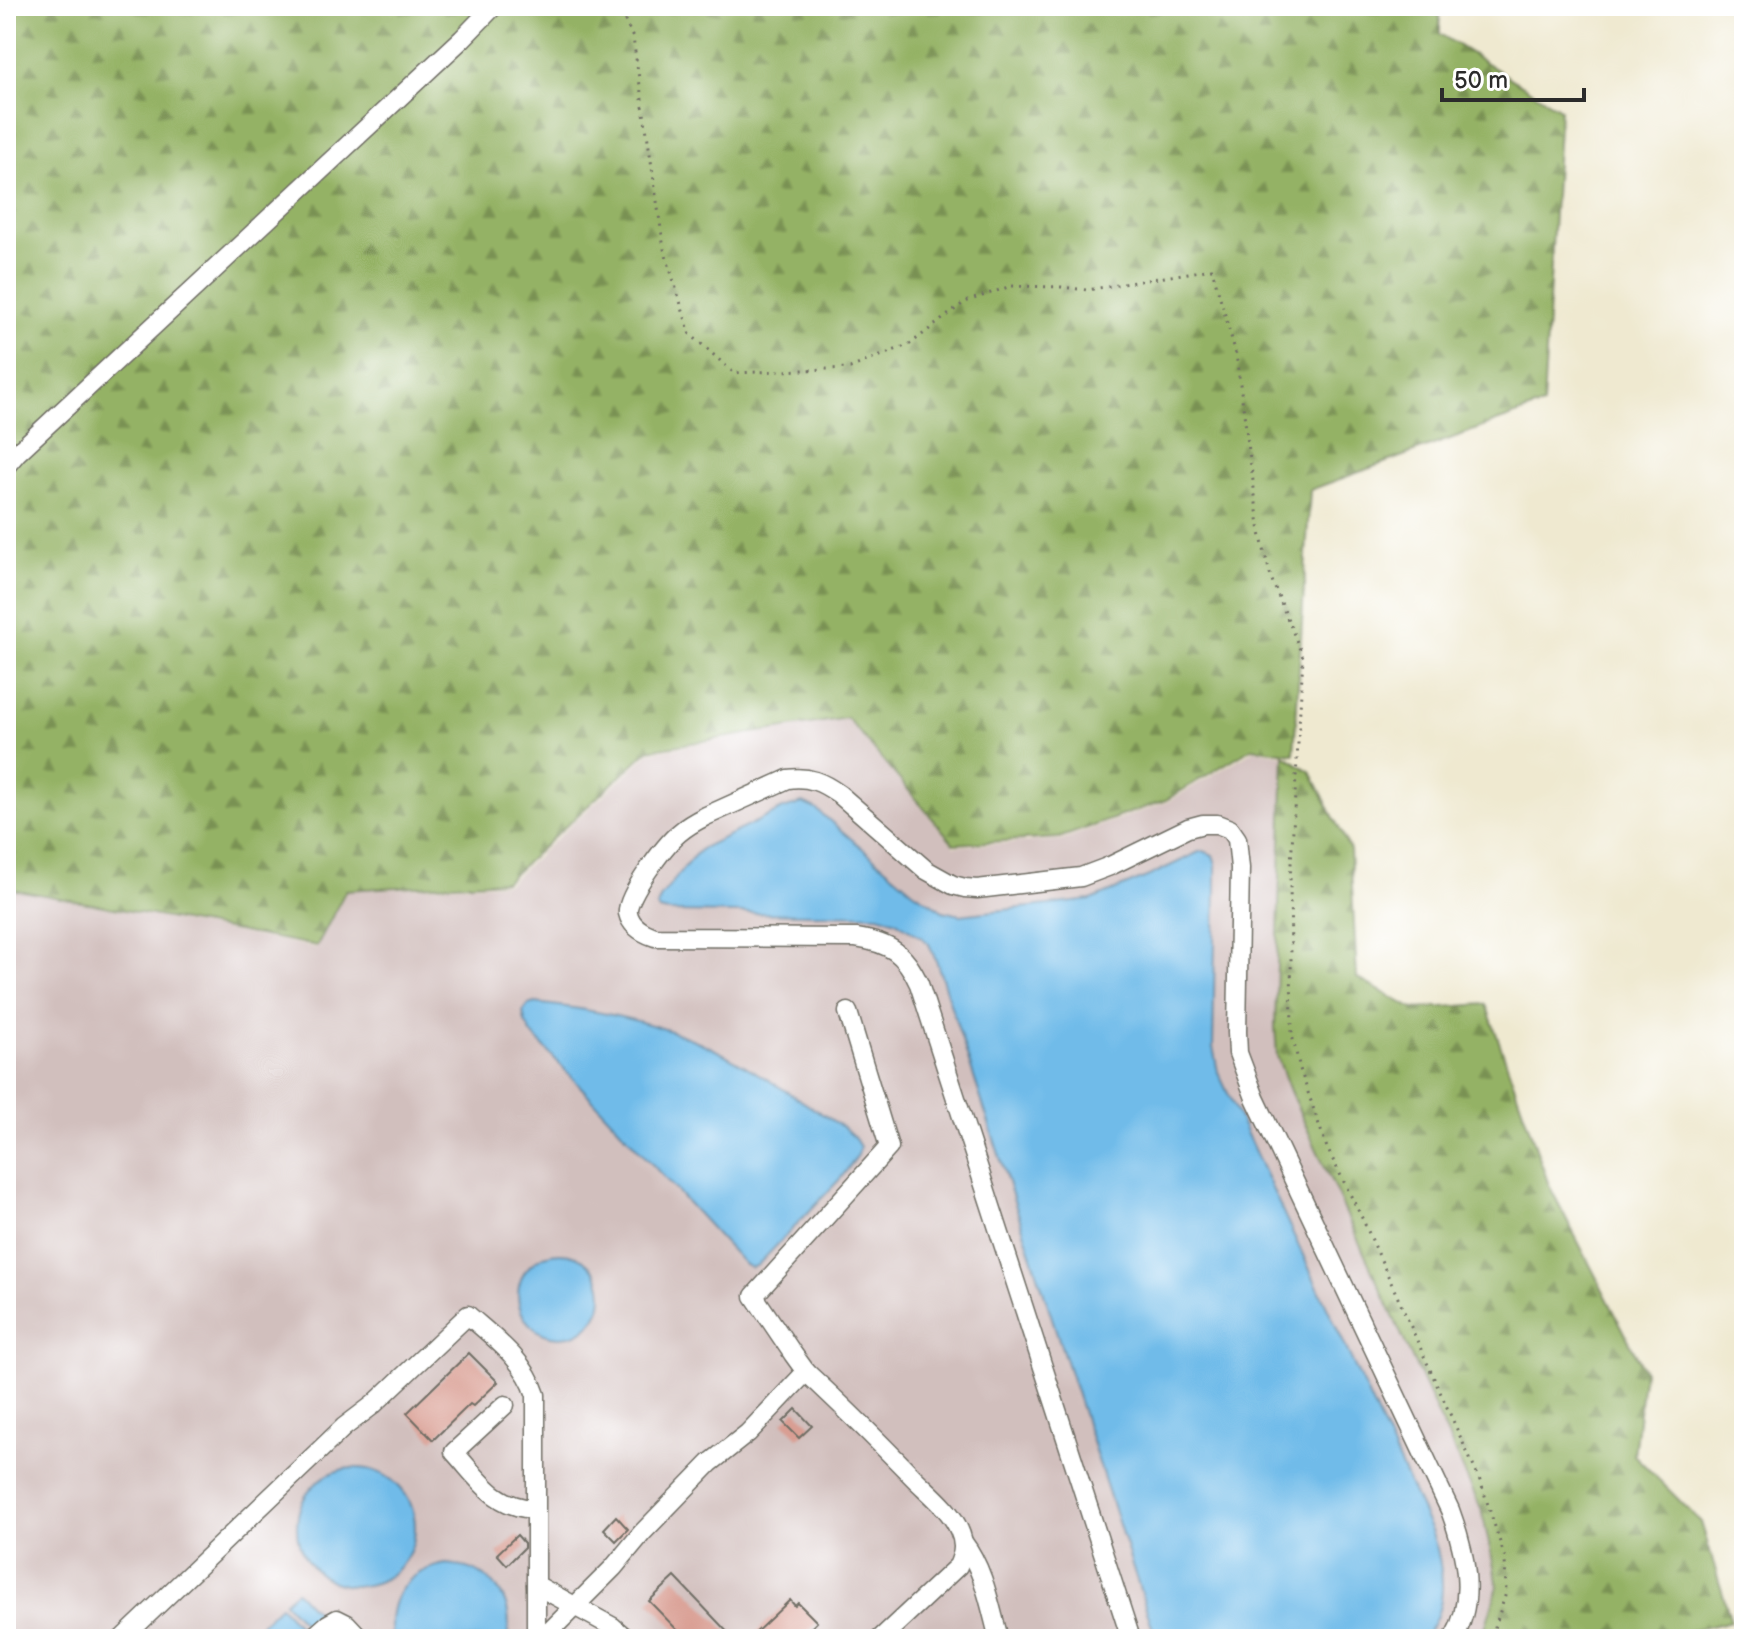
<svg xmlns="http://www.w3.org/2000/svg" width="1750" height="1645" viewBox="0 0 1750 1645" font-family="'Balsamiq Sans',sans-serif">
<defs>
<pattern id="forest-firs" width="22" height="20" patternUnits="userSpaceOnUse" patternTransform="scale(2)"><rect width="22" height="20" fill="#94b265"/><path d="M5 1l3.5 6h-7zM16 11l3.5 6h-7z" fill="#799153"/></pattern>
</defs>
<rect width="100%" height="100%" fill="#fff"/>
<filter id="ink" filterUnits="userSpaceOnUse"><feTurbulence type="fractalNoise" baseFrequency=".0125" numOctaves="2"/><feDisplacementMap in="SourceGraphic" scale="16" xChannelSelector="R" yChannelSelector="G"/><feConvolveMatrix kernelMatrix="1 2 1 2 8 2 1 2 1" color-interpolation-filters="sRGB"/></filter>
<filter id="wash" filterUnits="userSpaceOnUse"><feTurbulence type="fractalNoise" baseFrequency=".006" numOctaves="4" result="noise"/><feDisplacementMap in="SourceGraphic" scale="32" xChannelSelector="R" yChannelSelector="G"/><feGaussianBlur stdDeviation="1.8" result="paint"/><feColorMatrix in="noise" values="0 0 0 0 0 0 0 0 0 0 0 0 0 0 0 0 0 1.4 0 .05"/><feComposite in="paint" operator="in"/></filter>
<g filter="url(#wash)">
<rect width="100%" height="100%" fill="#efe9d0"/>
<!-- industrial -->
<polygon fill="#d1bfbd" points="846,719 954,846 1060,840 1167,802 1254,750 1284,755 1275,1026 1290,1091 1482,1511 1498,1586 1486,1625 1480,1639 6,1639 6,889 317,948 347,891 508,883 650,752"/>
<!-- forest -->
<g fill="url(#forest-firs)" stroke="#606e48" stroke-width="2">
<polygon points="6,6 1440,6 1440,34 1560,109 1543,405 1310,490 1294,754 1252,748 1166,800 1059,838 954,844 847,718 649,750 506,881 346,890 317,946 6,888"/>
<polygon points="1284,755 1311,772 1350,850 1357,978 1413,1009 1486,1004 1549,1185 1644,1370 1634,1455 1701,1522 1731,1621 1658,1639 1480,1639 1486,1625 1498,1586 1482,1511 1290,1091 1277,1056 1275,1026"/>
</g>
<!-- water -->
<g fill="#6fbbe9" stroke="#4d738a" stroke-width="2">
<path d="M 803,803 L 816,809 L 913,891 L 943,911 L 960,915 L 1091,900 L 1149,876 L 1199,852 L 1204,851 L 1213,855 L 1216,864 L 1216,888 L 1213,1047 L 1218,1072 L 1432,1533 C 1444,1567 1450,1611 1422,1639 L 1156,1639 L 937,963 L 929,944 L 922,938 L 896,921 L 879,915 L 668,912 L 659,910 L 657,907 L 661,897 L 691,859 L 702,848 L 783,809 Z"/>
<path d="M 535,1003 C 580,1008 636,1018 679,1034 C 737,1055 790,1095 843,1127 L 854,1137 L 860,1147 L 858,1155 L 840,1179 L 758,1265 L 751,1268 L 745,1265 L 531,1033 L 525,1022 L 523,1012 L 528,1005 Z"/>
<circle cx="560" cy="1295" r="42"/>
<circle cx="356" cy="1527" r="59"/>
<path d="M 446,1564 C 488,1567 516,1596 507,1639 L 392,1639 C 386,1598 406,1571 446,1564 Z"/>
<polygon points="296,1591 317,1613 305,1624 284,1602"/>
<polygon points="280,1606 301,1628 290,1639 274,1639 260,1625"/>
</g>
<g id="blocks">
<!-- building -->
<g fill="#d99e93">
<polygon points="469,1353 498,1382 473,1406 470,1404 433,1440 407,1413"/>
<polygon points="796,1409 812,1426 799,1438 783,1422"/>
<polygon points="616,1516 628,1529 616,1541 604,1529"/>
<polygon points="517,1535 524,1543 524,1548 507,1565 497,1554"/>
<polygon points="675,1577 734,1639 686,1639 649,1601"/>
<polygon points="790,1600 795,1606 798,1603 817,1622 800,1639 749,1639"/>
</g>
</g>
</g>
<g filter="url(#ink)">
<use href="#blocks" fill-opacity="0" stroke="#706e65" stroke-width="2"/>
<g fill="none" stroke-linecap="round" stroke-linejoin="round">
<defs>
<g id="minor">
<polyline points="6,466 17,453 462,39 494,6"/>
<polyline points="806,1372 793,1354 754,1296 889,1147 848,1012"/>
<path d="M 505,1405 L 454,1452 C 479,1479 495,1508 535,1509"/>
<path d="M 963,1542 C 984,1569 990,1606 999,1639"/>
<polyline points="536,1585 613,1627 627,1639"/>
<path d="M 122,1639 L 344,1427 L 373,1405 L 468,1315 C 494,1338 525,1360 536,1395 L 536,1639"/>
<polyline points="311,1639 328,1624 337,1619 347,1624 361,1639"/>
<path d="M 542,1639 L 613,1568 L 642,1533 L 710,1463 L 748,1433 L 806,1372 C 843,1406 879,1442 914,1478 C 929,1493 951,1510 959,1530 C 965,1543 964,1553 958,1566 L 880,1639"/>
<path d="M 1131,1639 L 919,984 C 905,953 890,943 856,938 L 655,937 C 643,933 631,927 628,913 C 625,897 666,844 679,833 C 687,826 696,821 706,816 L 788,779 C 809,776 822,782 839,794 L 926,870 L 953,885 L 965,888 L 977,889 L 1081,877 L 1110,866 L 1188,828 L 1203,824 L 1217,824 L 1230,829 L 1237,839 L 1240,868 L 1237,1032 L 1238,1053 L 1255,1098 L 1450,1510 C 1465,1551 1477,1599 1453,1639"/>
</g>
</defs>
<!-- minor casing -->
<use href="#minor" stroke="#706e65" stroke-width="21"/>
<!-- path -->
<polyline stroke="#706e65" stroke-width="3" stroke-dasharray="2 6" stroke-linecap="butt" points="618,6 633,38 664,249 690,334 734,373 850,368 910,344 965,302 1011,286 1062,287 1087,290 1212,269 1236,354 1260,533 1271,578 1303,657 1290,881 1292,1035 1300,1069 1327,1148 1363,1220 1481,1483 1505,1558 1506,1593 1491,1639"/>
<!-- minor -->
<use href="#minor" stroke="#fff" stroke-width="18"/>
</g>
</g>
<!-- margin -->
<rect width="1750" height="1645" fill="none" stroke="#fff" stroke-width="32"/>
<!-- scale -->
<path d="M1442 88v12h142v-12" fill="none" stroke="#2b2b2b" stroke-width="4"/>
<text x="1454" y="88" font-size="24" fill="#2b2b2b" stroke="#ffffff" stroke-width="6" paint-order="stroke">50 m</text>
</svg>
